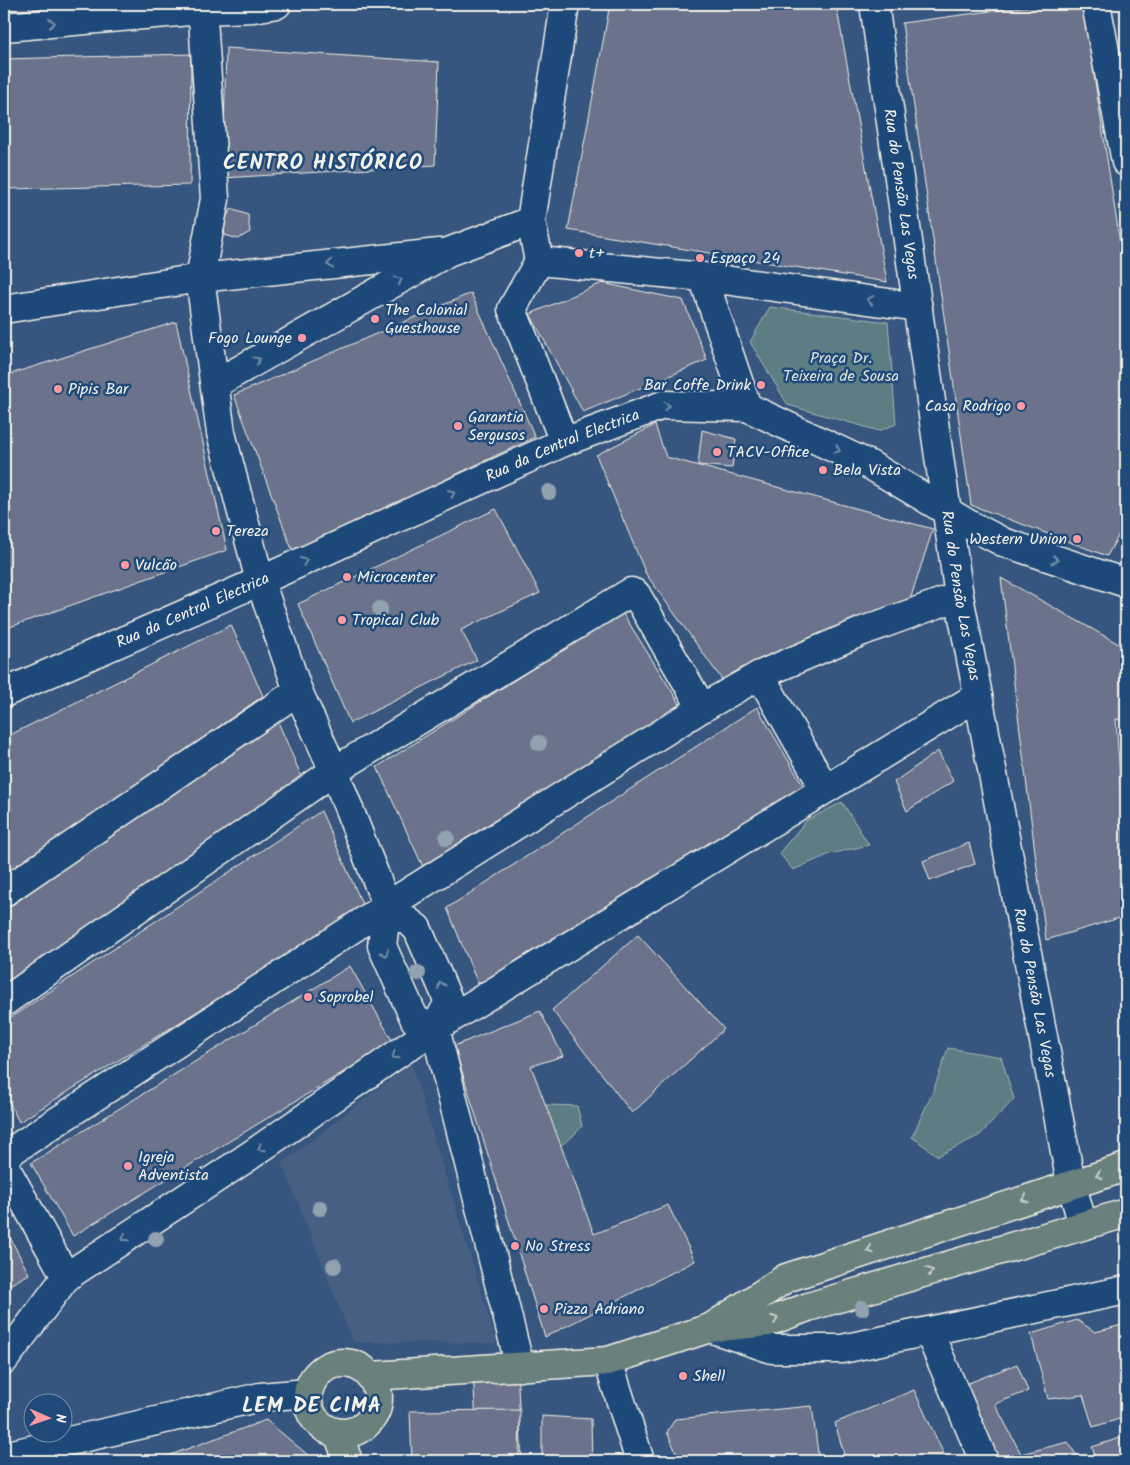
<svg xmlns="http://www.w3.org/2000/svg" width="1130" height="1465" viewBox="0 0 1130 1465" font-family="Kalam,sans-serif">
<rect width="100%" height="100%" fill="#36567f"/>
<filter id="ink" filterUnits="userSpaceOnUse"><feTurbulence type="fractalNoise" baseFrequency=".02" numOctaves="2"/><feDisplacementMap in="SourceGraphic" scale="10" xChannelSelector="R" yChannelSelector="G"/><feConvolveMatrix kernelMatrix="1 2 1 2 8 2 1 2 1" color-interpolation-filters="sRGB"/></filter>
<g filter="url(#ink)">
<!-- built -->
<polygon fill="#465f83" points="411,1063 497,1343 353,1342 282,1163"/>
<!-- green -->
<g fill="#5b7d82" stroke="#a8b7b5">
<polygon points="770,307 888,322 896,424 879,431 788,405 750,342"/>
<polygon points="842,802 869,845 830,854 793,870 779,853 806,821"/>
<polygon points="948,1048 1001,1057 1014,1099 980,1135 938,1156 912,1137 934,1089"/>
<polygon points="515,1104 577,1106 582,1126 573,1136 542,1160"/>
</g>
<!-- building -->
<g fill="#6b738b" stroke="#f4f1e8">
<polygon points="29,4 80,4 30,11"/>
<polygon points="610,4 836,4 887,282 568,230"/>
<polygon points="1043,4 1083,4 1126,281 1126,522 1107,556 971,505 902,23"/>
<polygon points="226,48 439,62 435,165 223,178"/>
<polygon points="191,54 190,185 4,189 4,59"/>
<polygon points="231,209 248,215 250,232 238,239 225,235 223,223"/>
<polygon points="602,283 683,300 707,360 583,412 530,314"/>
<polygon points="471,293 535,437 293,552 234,395"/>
<polygon points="176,322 227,550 4,629 4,376"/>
<polygon points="655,425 666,457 933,529 907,609 835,627 723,681 646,574 596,455"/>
<polygon points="702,430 736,439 732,468 698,465"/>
<polygon points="496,509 540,593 461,630 477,660 350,723 298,604"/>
<polygon points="1001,578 1126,648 1126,722 1116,719 1126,868 1126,916 1046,940"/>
<polygon points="622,612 683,709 423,867 377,767"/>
<polygon points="231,625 263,696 4,877 4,738"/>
<polygon points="757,707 808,794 478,984 447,908"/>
<polygon points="276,717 306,787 4,993 4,911"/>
<polygon points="938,751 953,781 907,811 894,782"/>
<polygon points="321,811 364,908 19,1122 4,1092 4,1022"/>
<polygon points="969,843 975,864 930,881 923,861"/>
<polygon points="638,935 724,1029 632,1113 552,1010"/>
<polygon points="350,966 393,1042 73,1236 31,1163"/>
<polygon points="540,1011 563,1056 531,1066 594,1234 668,1205 695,1261 545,1337 454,1046"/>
<polygon points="4,1226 29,1274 4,1288"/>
<polygon points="1077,1320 1095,1332 1126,1324 1126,1417 1093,1427 1083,1395 1048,1399 1031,1334"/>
<polygon points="1017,1364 1028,1391 995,1404 1021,1454 1068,1442 1080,1461 994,1461 961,1386"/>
<polygon points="517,1368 522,1461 478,1461 473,1370"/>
<polygon points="914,1390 947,1461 846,1461 835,1423"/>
<polygon points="812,1406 819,1461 680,1461 667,1432 675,1419"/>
<polygon points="520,1410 519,1461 412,1461 410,1411"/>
<polygon points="542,1416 591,1419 592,1461 542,1461"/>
<polygon points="266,1420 315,1461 154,1461"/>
<polygon points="1123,1437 1126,1461 1097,1461 1092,1447"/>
</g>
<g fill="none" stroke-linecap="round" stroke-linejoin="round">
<defs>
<g id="street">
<polyline points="202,4 215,199 200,278 221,433 260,581 298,691 334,771 387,906 417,928 449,1002 435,1028 520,1367"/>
<path id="s1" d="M 874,4 L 959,596 L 1071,1183 L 1083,1225"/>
<polyline points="1096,4 1126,162"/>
<polyline points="4,27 202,10 253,8 277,4"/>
<polyline points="531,221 539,261 703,277 747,407"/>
<polyline points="539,261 512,309 564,442"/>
<polyline points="703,277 918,307"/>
<polyline points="4,309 200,278 439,253"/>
<polyline points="215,384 448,252 531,221 564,11 563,4"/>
<polyline points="760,675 825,789"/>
<path id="s2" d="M 4,693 L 260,581 L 564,442 L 663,405 L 747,407 L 870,465 L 970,525 L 1003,542 L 1126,583"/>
<polyline points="4,892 298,691"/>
<polyline points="387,906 382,946 415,1020 435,1028"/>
<polyline points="4,1002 334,771 631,592 636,594 702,708"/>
<polyline points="4,1156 387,906 702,708 760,675 863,631 959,596"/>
<polyline points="4,1165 66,1277"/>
<polyline points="710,1328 772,1349 842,1349 1126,1290"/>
<polyline points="929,1332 984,1461"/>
<polyline points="4,1360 66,1277 242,1161 435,1028 978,696"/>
<polyline points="608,1361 640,1461"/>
</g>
<polyline id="secondary" points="4,1456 260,1397 308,1393"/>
<g id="primary">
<polyline points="715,1325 786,1278 1126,1167"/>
<circle cx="343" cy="1398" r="35"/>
<polyline points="371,1376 608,1361 710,1328 768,1322 808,1307 1126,1213"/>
<polyline points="338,1433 348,1461"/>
</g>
</defs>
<!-- street casing -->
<use href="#street" stroke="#f4f1e8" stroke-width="31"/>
<!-- secondary casing -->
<use href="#secondary" stroke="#f4f1e8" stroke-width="31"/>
<!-- primary casing -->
<use href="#primary" stroke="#f4f1e8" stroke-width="31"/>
<!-- street -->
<use href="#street" stroke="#1f4a7a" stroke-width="28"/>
<!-- secondary -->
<use href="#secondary" stroke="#1f4a7a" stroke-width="28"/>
<!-- primary -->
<use href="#primary" stroke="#6a807c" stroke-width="28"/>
</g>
<!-- trees -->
<g fill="#92a2b0">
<circle cx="549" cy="492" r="8"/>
<circle cx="380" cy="609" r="8"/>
<circle cx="539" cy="743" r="8"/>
<circle cx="447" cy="838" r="8"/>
<circle cx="418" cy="973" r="8"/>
<circle cx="320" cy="1208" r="8"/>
<circle cx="156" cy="1239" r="8"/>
<circle cx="334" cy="1266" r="8"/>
<circle cx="862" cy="1308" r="8"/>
</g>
<!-- one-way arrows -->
<defs><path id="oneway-chevron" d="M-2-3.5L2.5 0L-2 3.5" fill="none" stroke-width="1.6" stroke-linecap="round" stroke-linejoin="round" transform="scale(1.25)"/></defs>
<g stroke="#748da6">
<use href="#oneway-chevron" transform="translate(52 23) rotate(-4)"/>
<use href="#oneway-chevron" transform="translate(330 264) rotate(174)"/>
<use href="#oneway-chevron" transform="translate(399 280) rotate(-29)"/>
<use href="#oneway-chevron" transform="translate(870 300) rotate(-172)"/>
<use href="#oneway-chevron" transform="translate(257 360) rotate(-29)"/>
<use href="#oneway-chevron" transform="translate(667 406) rotate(-5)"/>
<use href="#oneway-chevron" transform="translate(837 450) rotate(25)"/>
<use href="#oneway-chevron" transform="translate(452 493) rotate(-25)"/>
<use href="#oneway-chevron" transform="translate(1055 560) rotate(17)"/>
<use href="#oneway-chevron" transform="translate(304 561) rotate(-25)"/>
<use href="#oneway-chevron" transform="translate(385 953) rotate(67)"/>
<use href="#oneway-chevron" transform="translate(441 985) rotate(-114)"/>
<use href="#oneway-chevron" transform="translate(395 1056) rotate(145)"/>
<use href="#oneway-chevron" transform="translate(261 1148) rotate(145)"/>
<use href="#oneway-chevron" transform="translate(125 1238) rotate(147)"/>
</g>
<g stroke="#cbcfc8">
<use href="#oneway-chevron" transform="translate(1099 1175) rotate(163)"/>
<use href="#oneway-chevron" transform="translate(1025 1199) rotate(162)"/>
<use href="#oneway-chevron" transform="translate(870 1250) rotate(162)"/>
<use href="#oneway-chevron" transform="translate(930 1271) rotate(-17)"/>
<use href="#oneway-chevron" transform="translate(775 1319) rotate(-20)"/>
</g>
</g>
<!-- markers -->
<g fill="#ff9aa2" stroke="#1f4a7a" stroke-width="2">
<circle cx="579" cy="253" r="5"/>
<circle cx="700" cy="258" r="5"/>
<circle cx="375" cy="319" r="5"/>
<circle cx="302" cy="338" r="5"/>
<circle cx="761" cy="385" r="5"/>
<circle cx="58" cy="389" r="5"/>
<circle cx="1021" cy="406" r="5"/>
<circle cx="458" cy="426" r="5"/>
<circle cx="717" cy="452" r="5"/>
<circle cx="823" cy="470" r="5"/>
<circle cx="216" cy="531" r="5"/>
<circle cx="1077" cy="539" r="5"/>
<circle cx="125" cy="565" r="5"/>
<circle cx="347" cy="577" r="5"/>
<circle cx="342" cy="620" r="5"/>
<circle cx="308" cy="997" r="5"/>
<circle cx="128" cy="1166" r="5"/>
<circle cx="515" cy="1246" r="5"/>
<circle cx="544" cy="1309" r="5"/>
<circle cx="683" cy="1376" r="5"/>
</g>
<g text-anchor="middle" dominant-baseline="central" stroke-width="5" stroke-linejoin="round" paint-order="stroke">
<!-- street labels -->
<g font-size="16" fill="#f4f1e8" stroke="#1f4a7a">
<text stroke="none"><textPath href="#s1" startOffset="192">Rua do Pensão Las Vegas</textPath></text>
<text stroke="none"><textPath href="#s2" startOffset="611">Rua da Central Electrica</textPath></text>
<text stroke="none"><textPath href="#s1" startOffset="598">Rua do Pensão Las Vegas</textPath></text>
<text stroke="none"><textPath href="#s2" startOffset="206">Rua da Central Electrica</textPath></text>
<text stroke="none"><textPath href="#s1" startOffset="1002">Rua do Pensão Las Vegas</textPath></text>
</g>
<!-- poi labels -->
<g font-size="16" fill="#f4f1e8" stroke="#1f4a7a" text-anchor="start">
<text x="589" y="253">t+</text>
<text x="710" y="258">Espaço 24</text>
<text x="385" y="310">The Colonial<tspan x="385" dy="18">Guesthouse</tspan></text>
<text x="292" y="338" text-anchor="end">Fogo Lounge</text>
<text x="751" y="385" text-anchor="end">Bar Coffe Drink</text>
<text x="68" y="389">Pipis Bar</text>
<text x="1011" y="406" text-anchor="end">Casa Rodrigo</text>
<text x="468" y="417">Garantia<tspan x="468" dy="18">Sergusos</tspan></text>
<text x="727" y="452">TACV-Office</text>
<text x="833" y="470">Bela Vista</text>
<text x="226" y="531">Tereza</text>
<text x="1067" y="539" text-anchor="end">Western Union</text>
<text x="135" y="565">Vulcão</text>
<text x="357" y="577">Microcenter</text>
<text x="352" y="620">Tropical Club</text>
<text x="318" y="997">Soprobel</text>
<text x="138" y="1157">Igreja<tspan x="138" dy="18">Adventista</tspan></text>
<text x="525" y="1246">No Stress</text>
<text x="554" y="1309">Pizza Adriano</text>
<text x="693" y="1376">Shell</text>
</g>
<!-- park labels -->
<g font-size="16" fill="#dde0d9" stroke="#1f4a7a">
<text x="841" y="358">Praça Dr.<tspan x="841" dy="18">Teixeira de Sousa</tspan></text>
</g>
<!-- district labels -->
<g font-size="21" font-weight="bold" letter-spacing="1" fill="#f4f1e8" stroke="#1f4a7a">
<text x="323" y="163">CENTRO HISTÓRICO</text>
<text x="312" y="1406">LEM DE CIMA</text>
</g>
</g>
<!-- margin -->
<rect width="1130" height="1465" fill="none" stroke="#1f4a7a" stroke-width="20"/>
<rect x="10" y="10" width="1110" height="1445" fill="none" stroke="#f4f1e8" stroke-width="2" filter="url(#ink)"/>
<!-- north arrow -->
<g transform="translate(48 1418) rotate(92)"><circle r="24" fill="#1f4a7a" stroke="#748da6"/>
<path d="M0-4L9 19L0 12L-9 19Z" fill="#ff9aa2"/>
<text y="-8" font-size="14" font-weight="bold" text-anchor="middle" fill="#f4f1e8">N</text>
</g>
</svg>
